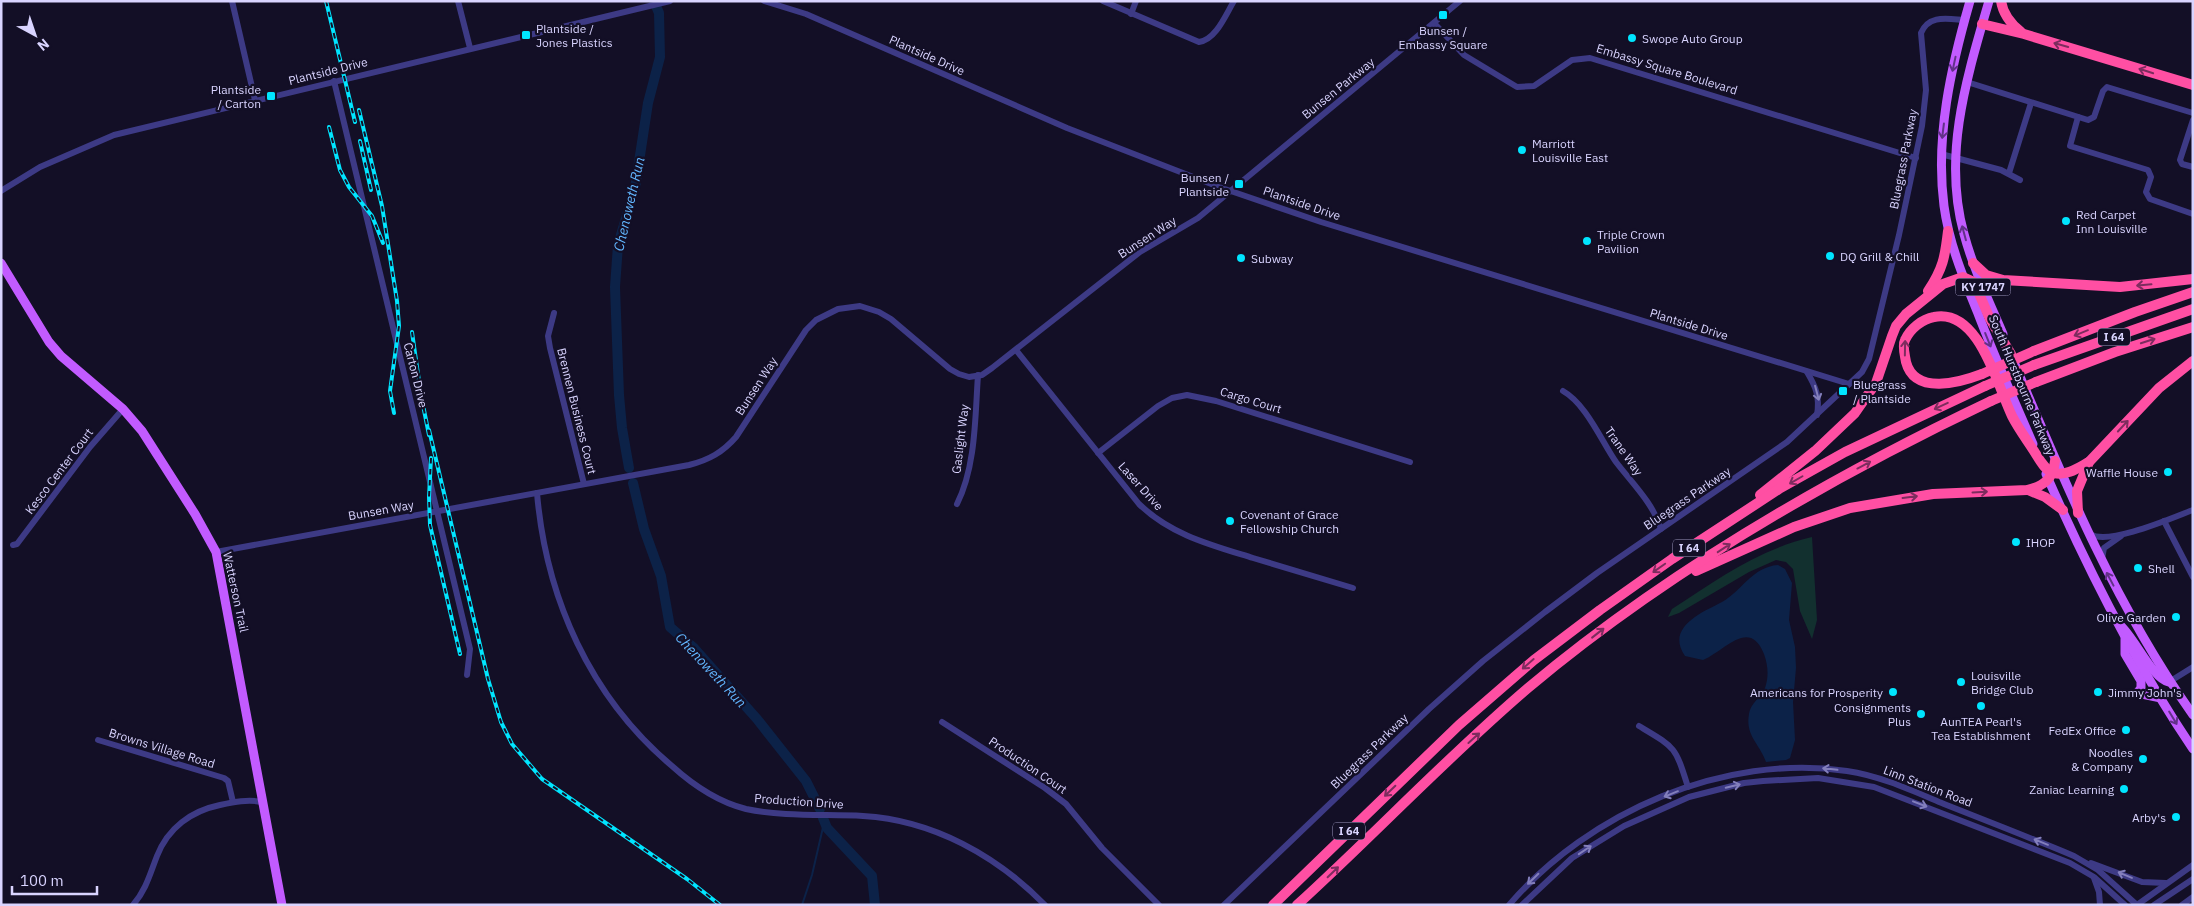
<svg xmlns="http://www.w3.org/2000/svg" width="2194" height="906" viewBox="0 0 2194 906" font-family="'IBM Plex Sans',sans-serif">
<rect width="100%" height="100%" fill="#130f26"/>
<!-- green -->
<path fill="#12302f" d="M 1812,537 L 1817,620 L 1812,639 L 1800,611 L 1793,569 L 1786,562 L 1776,560 L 1749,572 L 1679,613 L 1668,617 L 1672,609 C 1718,579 1757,550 1812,537 Z"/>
<!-- water -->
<path fill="#0c2248" d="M 1778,565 L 1785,569 L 1792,583 L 1789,620 L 1795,647 L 1796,668 L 1793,702 L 1795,740 L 1790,758 L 1786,760 L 1766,762 C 1760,744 1745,736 1749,714 C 1750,704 1761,697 1765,688 C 1769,677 1768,665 1764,654 C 1749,617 1724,652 1703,660 L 1685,656 C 1665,627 1703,612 1722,602 C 1743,590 1752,567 1778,565 Z"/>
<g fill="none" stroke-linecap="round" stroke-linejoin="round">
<!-- stream -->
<polyline stroke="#0c2248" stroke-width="2" points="802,905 812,875 824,823"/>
<!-- river -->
<g stroke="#0c2248" stroke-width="10">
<polyline points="629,468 622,428 619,395 615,287 618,245 635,188 648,103 660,57 659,13 654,1"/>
<polyline points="633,483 644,529 661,576 670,627 694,648 757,719 806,781 820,809"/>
<polyline points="823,818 827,828 872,876 875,905"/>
</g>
<!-- minor -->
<g stroke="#3d3a85" stroke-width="6">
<polyline points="232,1 255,100"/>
<polyline points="458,1 470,48"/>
<polyline points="764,1 806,14 1067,128 1219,187 1321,222 1849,384"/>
<path d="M 1103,1 L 1199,42 C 1216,40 1226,14 1234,1"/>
<polyline points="1131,14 1136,1"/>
<polyline points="1434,23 1464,55 1517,87 1534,86 1572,60 1590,58 1916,158"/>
<polyline points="334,81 470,649 467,675"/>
<polyline points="1967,82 2088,120 2094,117 2103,91 2107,87 2193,113"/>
<polyline points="2078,117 2070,146 2148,170 2151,177 2146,192 2150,199 2193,214"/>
<polyline points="2193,120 2180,160 2182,164 2193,167"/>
<polyline points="1941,154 2001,170 2020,180"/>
<polyline points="2009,173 2031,103"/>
<polyline points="1,191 40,167 114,135 670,1"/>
<polyline points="554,313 548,336 550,348 584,484"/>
<path d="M 1016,350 L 1139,504 C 1171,535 1211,545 1253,558 C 1286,568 1319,578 1353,588"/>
<path d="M 1807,372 C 1816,387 1820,397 1817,415"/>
<path d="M 1563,391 C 1586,404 1601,440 1616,462 C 1632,483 1653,503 1661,529"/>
<polyline points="1098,453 1158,406 1172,398 1187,395 1216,401 1410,462"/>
<path d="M 537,493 C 546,598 590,697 672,766 C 693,785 718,802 746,809 C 784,817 825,814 863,816 C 933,820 997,856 1045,905"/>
<path d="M 957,504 C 976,466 975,417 978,375"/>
<polyline points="2164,521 2193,577"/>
<path d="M 2090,534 C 2108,546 2172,518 2193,510"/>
<polyline points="13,545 17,544 90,447 123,409"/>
<path d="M 216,552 L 689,465 C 709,460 723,452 736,437 L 806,330 L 816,320 L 838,309 L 860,306 L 879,312 L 891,319 L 950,369 L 959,374 L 969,377 L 982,375 L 992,368 L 1140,252 L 1198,218 L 1460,1"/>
<polyline points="2102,559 2104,548 2121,536"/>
<polyline points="2169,682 2193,667"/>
<polyline points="942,722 1045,788 1066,804 1102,848 1159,905"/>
<path d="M 1639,726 C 1676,748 1675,746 1688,787"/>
<polyline points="98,740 224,778 228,781 233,802"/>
<polyline points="2091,863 2142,882 2166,883"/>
<polyline points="2094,878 2099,892 2100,905"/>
<path d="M 133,905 C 146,890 150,874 157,856 C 168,828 191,811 220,805 C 234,802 248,799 262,802"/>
<path d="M 1224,905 L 1429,709 L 1483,661 L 1545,612 L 1597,573 L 1787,442 L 1862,372 L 1869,359 L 1899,235 L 1922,126 L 1926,90 L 1921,33 C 1929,14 1948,19 1965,20"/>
<path d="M 1509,905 C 1589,812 1724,753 1847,771 C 1881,776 1913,791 1944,804 C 1987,821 2031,838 2074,856 L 2098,870 L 2137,905"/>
<polyline points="1522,905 1572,858 1624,826 1689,797 1744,783 1763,781 1818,778 1874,787 2070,863 2094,877 2125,905"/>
<polyline points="2137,905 2193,865"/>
<polyline points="2154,905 2193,879"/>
<polyline points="2182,905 2193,897"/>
</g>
<!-- major -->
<g stroke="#c25bff" stroke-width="9">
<path d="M 1970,1 C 1951,67 1935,137 1944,206 C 1949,243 1963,277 1977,311 C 1994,356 2014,400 2033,444"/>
<path d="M 1989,1 C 1967,77 1942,155 1964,234 C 1973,268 1989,301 2003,334"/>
<polyline points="1,263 49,342 61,356 123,409 142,431 195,514 216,552 282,905"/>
<path d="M 2011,355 C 2064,481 2114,603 2193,715"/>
<path d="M 2046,474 C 2088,570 2134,662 2193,749"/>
<path d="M 2121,626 C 2135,639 2153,679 2169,682"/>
<polyline points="2125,639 2125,654 2141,681 2141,688 2137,693"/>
<polyline points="2137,693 2161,698"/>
</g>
<!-- highway -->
<g stroke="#ff4fa3" stroke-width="10">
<path d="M 2001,1 C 2003,14 2011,24 2021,32"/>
<polyline points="1982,24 2024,34 2193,85"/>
<polyline points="1973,263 1986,275 2003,280 2120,287 2193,279"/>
<path d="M 1928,291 C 1943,269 1945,257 1948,231"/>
<polyline points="2034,351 2135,312 2193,292"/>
<polyline points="2034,365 2193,309"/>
<path d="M 1982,374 C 1961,382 1915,396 1906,362 C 1905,355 1902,346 1905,340 C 1910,329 1922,319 1934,317 C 1979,308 1997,385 2012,416 C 2018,428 2027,440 2034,451 C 2039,459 2045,471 2054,473 C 2067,476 2078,468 2089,462"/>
<polyline points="2036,382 2115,352 2193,327"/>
<polyline points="2028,490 2045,497 2063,510"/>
<polyline points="1760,495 1815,451 1855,413 1876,383 1892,336 1896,326 1906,314 1943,284 1963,277 1974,282 1990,319 2011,354"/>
<polyline points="2078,513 2077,491 2089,462 2159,388 2193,361"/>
<path d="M 1696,571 L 1794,527 L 1850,508 L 1933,494 L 2027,490 C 2044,486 2053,479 2055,461"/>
<polyline points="1273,905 1459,725 1534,660 1600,610 1672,559 1779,489 1845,452 1985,386"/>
<path d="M 1297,905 C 1375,834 1447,757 1528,688 C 1666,572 1829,478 1991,401"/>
</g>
<defs>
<g id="rail">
<polyline points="326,1 355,122"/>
<polyline points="359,110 382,206 397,301 399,326 390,391 394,413"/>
<polyline points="329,127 340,170 349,187 372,216 383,243"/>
<polyline points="360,141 371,190"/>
<polyline points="412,332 421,395 429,435"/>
<polyline points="429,430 488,679 501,722 512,744 542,779 687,879 720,905"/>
<polyline points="431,458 429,497 430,525 460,654"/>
</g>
</defs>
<!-- rail casing -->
<use href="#rail" stroke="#00e5ff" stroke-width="4"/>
<!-- rail -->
<use href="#rail" stroke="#130f26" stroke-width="2" stroke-dasharray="5.5" stroke-linecap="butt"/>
<!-- highway-bridge -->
<g stroke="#ff4fa3" stroke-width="10">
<polyline points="1982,374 2034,351"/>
<polyline points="1985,386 2034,365"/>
<polyline points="1991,401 2036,382"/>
</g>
</g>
<!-- one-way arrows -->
<defs><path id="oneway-shaft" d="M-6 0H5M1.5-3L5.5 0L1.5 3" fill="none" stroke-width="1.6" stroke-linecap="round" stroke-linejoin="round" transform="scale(1.25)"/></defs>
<g stroke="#7d2c5e">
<use href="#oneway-shaft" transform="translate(2061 45) rotate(-164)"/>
<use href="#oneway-shaft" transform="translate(2146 71) rotate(-162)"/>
<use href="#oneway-shaft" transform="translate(2144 285) rotate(175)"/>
<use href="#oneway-shaft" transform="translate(2081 333) rotate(158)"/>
<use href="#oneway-shaft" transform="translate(2148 341) rotate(-18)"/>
<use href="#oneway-shaft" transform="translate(1905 348) rotate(-89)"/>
<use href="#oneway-shaft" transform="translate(1941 406) rotate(155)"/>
<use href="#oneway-shaft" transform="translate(2123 426) rotate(-47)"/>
<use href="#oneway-shaft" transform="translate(1864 465) rotate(-28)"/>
<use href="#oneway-shaft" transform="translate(1796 480) rotate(150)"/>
<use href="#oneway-shaft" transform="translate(1980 492) rotate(-3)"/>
<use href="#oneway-shaft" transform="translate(1910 497) rotate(-7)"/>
<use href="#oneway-shaft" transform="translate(1724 548) rotate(-33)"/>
<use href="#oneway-shaft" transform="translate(1659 568) rotate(145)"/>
<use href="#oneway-shaft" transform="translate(1598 633) rotate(-38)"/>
<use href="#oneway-shaft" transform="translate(1528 664) rotate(139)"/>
<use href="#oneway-shaft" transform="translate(1474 738) rotate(-42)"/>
<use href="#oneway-shaft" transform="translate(1390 791) rotate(136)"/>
<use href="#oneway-shaft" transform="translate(1333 872) rotate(-44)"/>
</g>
<g stroke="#623188">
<use href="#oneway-shaft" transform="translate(1954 64) rotate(102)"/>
<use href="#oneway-shaft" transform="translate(1943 131) rotate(97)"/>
<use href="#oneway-shaft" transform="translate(1964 233) rotate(-105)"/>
<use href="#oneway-shaft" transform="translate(1988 340) rotate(68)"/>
<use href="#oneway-shaft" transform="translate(2110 579) rotate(-118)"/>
<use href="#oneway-shaft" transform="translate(2173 718) rotate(59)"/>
</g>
<g stroke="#837fbc">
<use href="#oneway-shaft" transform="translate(1817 393) rotate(75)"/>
<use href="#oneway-shaft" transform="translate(1830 769) rotate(-174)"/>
<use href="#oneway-shaft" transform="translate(1733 786) rotate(-14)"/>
<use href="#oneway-shaft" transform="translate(1671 794) rotate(158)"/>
<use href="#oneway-shaft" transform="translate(1920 804) rotate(21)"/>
<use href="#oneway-shaft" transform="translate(2041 842) rotate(-158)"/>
<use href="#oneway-shaft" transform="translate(1585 850) rotate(-34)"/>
<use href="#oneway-shaft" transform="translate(2125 875) rotate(-157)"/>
<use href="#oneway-shaft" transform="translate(1533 879) rotate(136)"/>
</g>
<!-- markers -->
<g fill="#00e5ff" stroke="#130f26" stroke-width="2">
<rect x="1438" y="10" width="10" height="10" rx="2.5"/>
<rect x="521" y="30" width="10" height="10" rx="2.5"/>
<circle cx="1632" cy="38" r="5"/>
<rect x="266" y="91" width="10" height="10" rx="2.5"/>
<circle cx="1522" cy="150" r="5"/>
<rect x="1234" y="179" width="10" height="10" rx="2.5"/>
<circle cx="2066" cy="221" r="5"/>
<circle cx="1587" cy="241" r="5"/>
<circle cx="1830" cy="256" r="5"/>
<circle cx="1241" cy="258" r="5"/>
<rect x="1838" y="386" width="10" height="10" rx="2.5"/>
<circle cx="2168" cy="472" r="5"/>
<circle cx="1230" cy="521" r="5"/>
<circle cx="2016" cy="542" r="5"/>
<circle cx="2138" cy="568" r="5"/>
<circle cx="2176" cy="617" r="5"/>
<circle cx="1961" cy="682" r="5"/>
<circle cx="1893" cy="692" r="5"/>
<circle cx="2098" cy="692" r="5"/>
<circle cx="1981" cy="706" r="5"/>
<circle cx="1921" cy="714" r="5"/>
<circle cx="2126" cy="730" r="5"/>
<circle cx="2143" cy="759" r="5"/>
<circle cx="2124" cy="789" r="5"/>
<circle cx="2176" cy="817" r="5"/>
</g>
<g text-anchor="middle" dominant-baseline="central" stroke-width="4.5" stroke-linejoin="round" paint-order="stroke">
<!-- shield labels -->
<g fill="#130f26" stroke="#9e99be" stroke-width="1">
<rect x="1955.5" y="278.5" width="55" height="17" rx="4"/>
<rect x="2098" y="328.5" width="32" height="17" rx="4"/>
<rect x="1673" y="539.5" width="32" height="17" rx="4"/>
<rect x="1333" y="822.5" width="32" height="17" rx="4"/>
</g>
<g font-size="11" font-weight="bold" fill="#d9d4ff">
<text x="1983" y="287">KY 1747</text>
<text x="2114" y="337">I 64</text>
<text x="1689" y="548">I 64</text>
<text x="1349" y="831">I 64</text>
</g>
<!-- poi labels -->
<g font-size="12" fill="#d9d4ff" stroke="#130f26" text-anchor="start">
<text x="536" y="28">Plantside /<tspan x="536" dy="14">Jones Plastics</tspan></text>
<text x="1443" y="30" text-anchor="middle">Bunsen /<tspan x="1443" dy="14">Embassy Square</tspan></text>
<text x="1642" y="38">Swope Auto Group</text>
<text x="261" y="89" text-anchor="end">Plantside<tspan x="261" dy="14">/ Carton</tspan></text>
<text x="1532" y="143">Marriott<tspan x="1532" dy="14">Louisville East</tspan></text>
<text x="1229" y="177" text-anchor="end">Bunsen /<tspan x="1229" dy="14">Plantside</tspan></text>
<text x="2076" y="214">Red Carpet<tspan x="2076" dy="14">Inn Louisville</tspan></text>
<text x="1597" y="234">Triple Crown<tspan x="1597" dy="14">Pavilion</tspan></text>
<text x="1840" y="256">DQ Grill &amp; Chill</text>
<text x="1251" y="258">Subway</text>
<text x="1853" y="384">Bluegrass<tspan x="1853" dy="14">/ Plantside</tspan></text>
<text x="2158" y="472" text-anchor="end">Waffle House</text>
<text x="1240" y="514">Covenant of Grace<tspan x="1240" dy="14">Fellowship Church</tspan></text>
<text x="2026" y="542">IHOP</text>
<text x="2148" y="568">Shell</text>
<text x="2166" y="617" text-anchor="end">Olive Garden</text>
<text x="1971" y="675">Louisville<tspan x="1971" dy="14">Bridge Club</tspan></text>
<text x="1883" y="692" text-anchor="end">Americans for Prosperity</text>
<text x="2108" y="692">Jimmy John's</text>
<text x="1911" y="707" text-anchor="end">Consignments<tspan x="1911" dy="14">Plus</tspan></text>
<text x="1981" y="721" text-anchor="middle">AunTEA Pearl's<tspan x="1981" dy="14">Tea Establishment</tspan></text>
<text x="2116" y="730" text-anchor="end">FedEx Office</text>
<text x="2133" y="752" text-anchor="end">Noodles<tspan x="2133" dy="14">&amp; Company</tspan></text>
<text x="2114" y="789" text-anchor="end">Zaniac Learning</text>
<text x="2166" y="817" text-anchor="end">Arby's</text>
</g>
<!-- street labels -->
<g font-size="12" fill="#d9d4ff" stroke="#130f26">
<text transform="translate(927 55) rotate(24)">Plantside Drive</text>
<text transform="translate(1667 69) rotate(17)">Embassy Square Boulevard</text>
<text transform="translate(328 71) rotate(-14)">Plantside Drive</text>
<text transform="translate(1338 88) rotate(-39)">Bunsen Parkway</text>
<text transform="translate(1903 159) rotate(-79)">Bluegrass Parkway</text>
<text transform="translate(1302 203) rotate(19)">Plantside Drive</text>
<text transform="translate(1147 237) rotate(-33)">Bunsen Way</text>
<text transform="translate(1689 324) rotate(17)">Plantside Drive</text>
<text transform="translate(416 375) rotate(76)">Carton Drive</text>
<text transform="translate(2022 385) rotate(67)">South Hurstbourne Parkway</text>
<text transform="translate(756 386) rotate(-57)">Bunsen Way</text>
<text transform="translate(1251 400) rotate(17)">Cargo Court</text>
<text transform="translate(577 411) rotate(76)">Brennen Business Court</text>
<text transform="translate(960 439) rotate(-83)">Gaslight Way</text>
<text transform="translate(1624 451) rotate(55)">Trane Way</text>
<text transform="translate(59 471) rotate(-53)">Kesco Center Court</text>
<text transform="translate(1141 486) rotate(48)">Laser Drive</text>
<text transform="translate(1687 498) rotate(-34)">Bluegrass Parkway</text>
<text transform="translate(381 510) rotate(-10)">Bunsen Way</text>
<text transform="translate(236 592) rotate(78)">Watterson Trail</text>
<text transform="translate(162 748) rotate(17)">Browns Village Road</text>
<text transform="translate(1369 751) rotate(-44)">Bluegrass Parkway</text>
<text transform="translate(1028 765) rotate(34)">Production Court</text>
<text transform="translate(1928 786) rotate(21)">Linn Station Road</text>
<text transform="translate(799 801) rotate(4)">Production Drive</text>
</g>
<!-- water labels -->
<g font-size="14" font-style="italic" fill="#62b6ff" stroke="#130f26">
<text transform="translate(629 204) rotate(-77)">Chenoweth Run</text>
<text transform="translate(711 670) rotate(47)">Chenoweth Run</text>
</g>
</g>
<!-- border -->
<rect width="2194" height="906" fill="none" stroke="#d9d4ff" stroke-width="5"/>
<!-- north arrow -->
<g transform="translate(35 35) rotate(140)" stroke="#130f26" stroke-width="4" paint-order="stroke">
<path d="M0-4L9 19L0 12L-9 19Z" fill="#d9d4ff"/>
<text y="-8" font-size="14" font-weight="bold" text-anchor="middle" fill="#d9d4ff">N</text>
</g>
<!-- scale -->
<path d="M12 886v8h85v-8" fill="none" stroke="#d9d4ff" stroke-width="2.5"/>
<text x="20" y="886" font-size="15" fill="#d9d4ff" stroke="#130f26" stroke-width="4" paint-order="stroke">100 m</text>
</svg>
